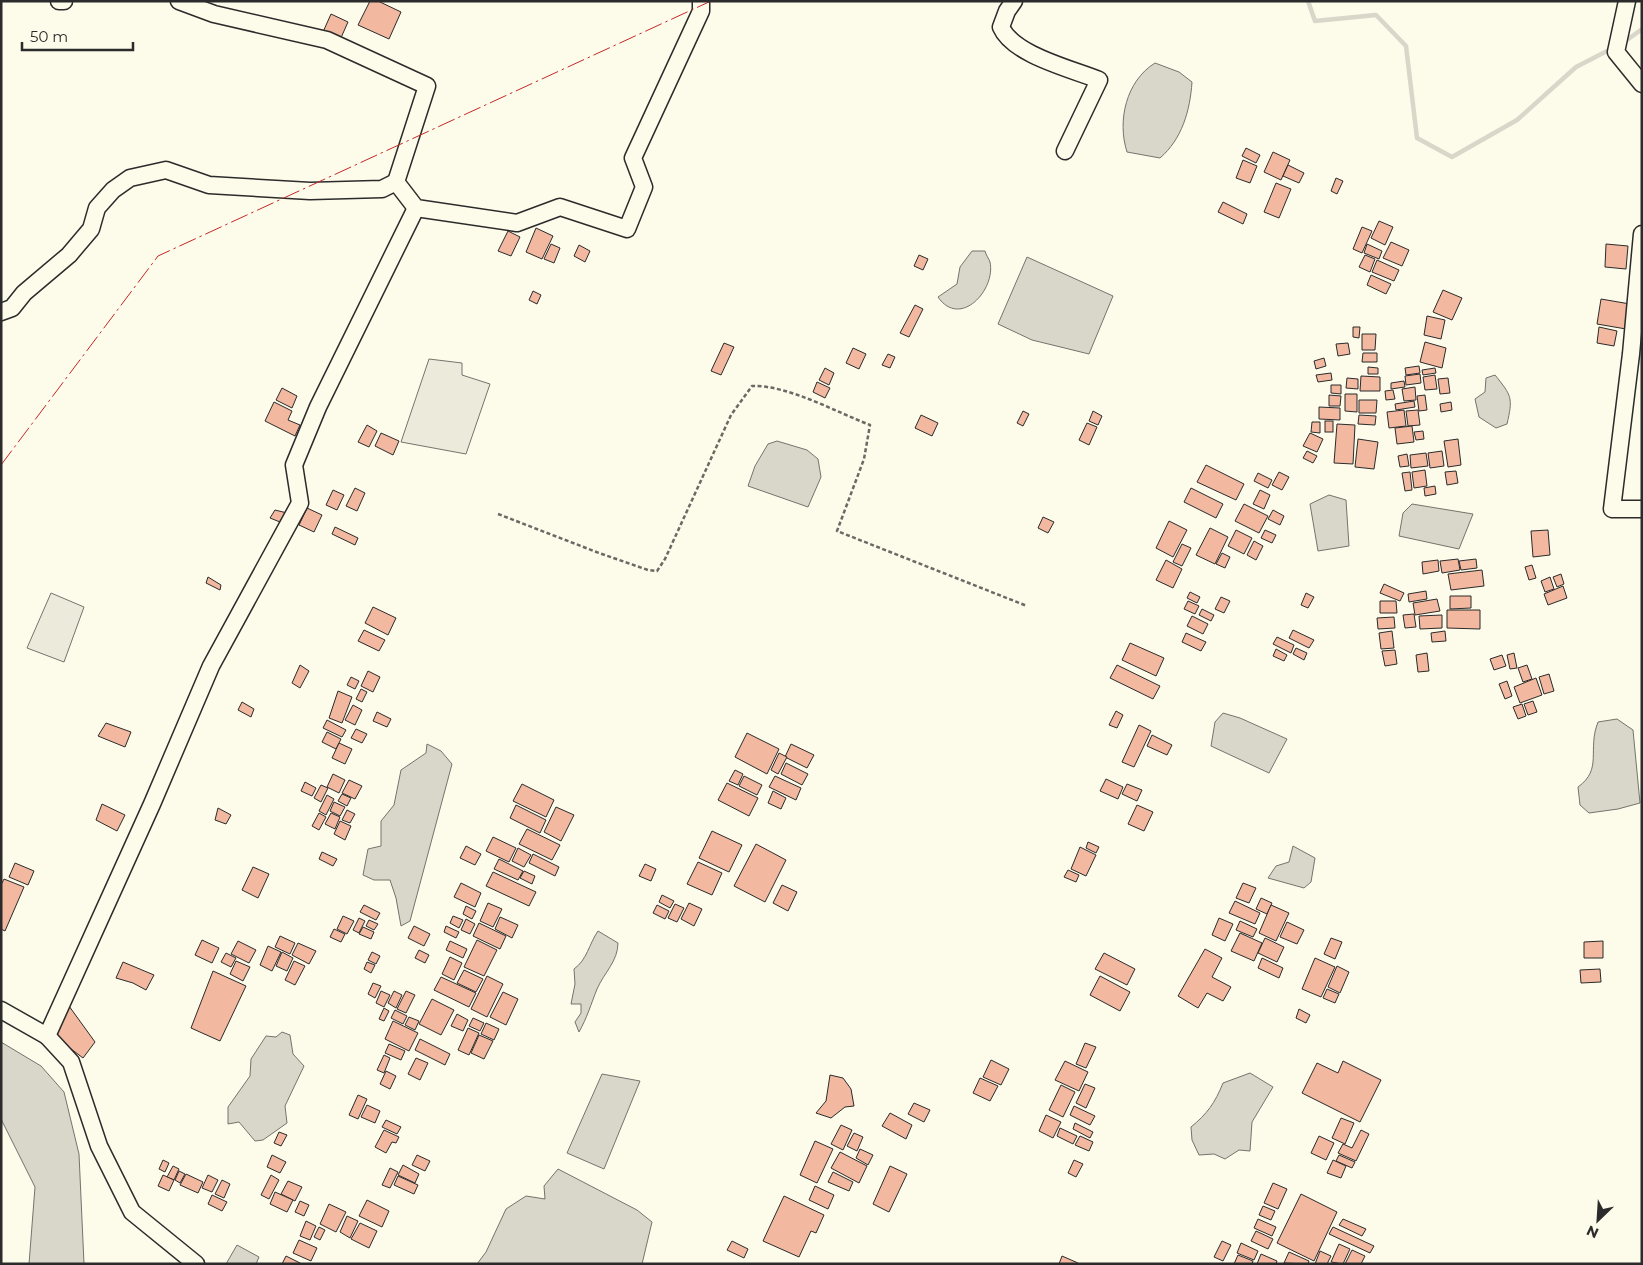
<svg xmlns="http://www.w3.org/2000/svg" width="1643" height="1265" viewBox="0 0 1643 1265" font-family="Montserrat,sans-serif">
<rect width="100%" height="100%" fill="#fdfbea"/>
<!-- green -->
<g fill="#ecebdb" stroke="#74746e">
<polygon points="429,359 462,363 462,375 490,384 466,454 401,442"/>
<polygon points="51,593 84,607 64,662 27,648"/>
</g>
<!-- water -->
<g fill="#d8d7c9" stroke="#74746e">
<path d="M 1155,63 L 1179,72 L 1192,82 C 1190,111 1182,139 1160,158 L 1127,152 C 1117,121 1126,81 1155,63 Z"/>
<path d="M 972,251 L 985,251 C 986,255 989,259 990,262 C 996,290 960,329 938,297 L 957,284 L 960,267 Z"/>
<polygon points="1027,257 1113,296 1089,354 1032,340 998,324"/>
<path d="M 1495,375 C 1512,396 1513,398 1507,424 L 1496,428 L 1479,417 L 1475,399 L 1485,392 L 1486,378 Z"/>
<polygon points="777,441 807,450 818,459 821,477 808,507 748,486 755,466 768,444"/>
<polygon points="1329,495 1346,500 1349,546 1318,551 1310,504"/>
<polygon points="1412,504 1473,514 1459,549 1399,536 1403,513"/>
<polygon points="1223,713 1240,718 1287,739 1269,773 1211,746 1215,722"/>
<path d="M 1617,719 L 1633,730 L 1640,803 L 1618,809 L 1589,813 L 1580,805 L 1578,787 C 1603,769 1587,750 1598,722 Z"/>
<polygon points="427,744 441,751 452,764 410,921 401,926 396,898 390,880 374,880 363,875 368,849 381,846 381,821 394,805 401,770 426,753"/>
<polygon points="1293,846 1315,858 1311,882 1304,888 1268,878 1276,866 1289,862"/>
<path d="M 598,931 L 618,943 C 618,961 604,973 597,989 C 591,1004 587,1018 579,1032 L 575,1022 L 581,1013 L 581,1004 L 571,1004 L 575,984 L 574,969 C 587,960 589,944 598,931 Z"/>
<polygon points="282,1032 290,1035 293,1054 304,1066 285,1106 287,1123 263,1140 255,1141 239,1122 228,1124 228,1107 250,1076 251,1059 266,1036 276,1037"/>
<polygon points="1,1042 41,1066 64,1092 79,1154 84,1264 29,1264 35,1187 1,1119"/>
<path d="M 1250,1073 L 1273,1087 L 1252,1122 L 1250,1151 L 1239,1150 L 1225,1159 L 1214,1154 L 1199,1155 L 1192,1140 L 1191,1127 C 1207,1114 1215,1103 1223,1083 Z"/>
<polygon points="602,1074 640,1081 604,1169 567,1153"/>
<polygon points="558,1169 637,1210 652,1222 642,1264 477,1264 486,1252 506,1209 526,1196 545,1199 544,1186"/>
<polygon points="237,1245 259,1257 256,1264 226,1264"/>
</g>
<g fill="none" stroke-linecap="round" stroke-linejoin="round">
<!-- stream -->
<g stroke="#d8d7c9" stroke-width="4.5">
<polyline points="1308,1 1315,21 1376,15 1406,46 1417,138 1452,157 1517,120 1576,67 1611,49"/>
<polyline points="1623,43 1642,29"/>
</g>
</g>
<!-- building -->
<g fill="#f2b8a0" stroke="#2b2b2b">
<polygon points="370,1 378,1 401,12 389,39 358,25"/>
<polygon points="331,14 348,22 340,40 323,32"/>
<polygon points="1246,148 1260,155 1256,163 1242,156"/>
<polygon points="1273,152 1290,160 1281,180 1264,172"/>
<polygon points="1243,160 1257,166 1250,183 1236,178"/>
<polygon points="1288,165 1304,173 1299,183 1283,176"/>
<polygon points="1336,178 1343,181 1337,194 1331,191"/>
<polygon points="1276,183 1291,189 1279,218 1264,212"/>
<polygon points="1223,202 1247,214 1243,224 1218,212"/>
<polygon points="1379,221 1393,227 1385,245 1371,238"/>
<polygon points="1362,227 1372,231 1362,253 1353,249"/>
<polygon points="536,228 553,236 542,259 526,252"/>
<polygon points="508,231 520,237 511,256 498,251"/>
<polygon points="1391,242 1409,250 1402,266 1383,258"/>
<polygon points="551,244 560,248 554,263 544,259"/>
<polygon points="1367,244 1382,251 1379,259 1364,253"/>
<polygon points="1606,244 1628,246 1626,269 1605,267"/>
<polygon points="579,245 590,251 585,262 574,256"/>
<polygon points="919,255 928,259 923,270 914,266"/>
<polygon points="1365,255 1375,259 1370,272 1359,267"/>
<polygon points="1377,260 1399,270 1394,281 1372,272"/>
<polygon points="1371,275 1391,284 1386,294 1367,285"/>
<polygon points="1443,290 1462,298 1452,320 1433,312"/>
<polygon points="533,291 541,295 537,304 529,300"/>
<polygon points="1601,299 1630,304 1626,329 1597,324"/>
<polygon points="915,305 923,309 909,337 900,333"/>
<polygon points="1427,316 1445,320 1441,339 1424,335"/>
<polygon points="1353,327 1360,327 1359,338 1353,337"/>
<polygon points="1599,327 1617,331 1614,346 1597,343"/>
<polygon points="1362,334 1376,334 1375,350 1362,350"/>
<polygon points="1425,342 1446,348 1442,368 1420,362"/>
<polygon points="724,343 734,347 721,375 711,371"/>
<polygon points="1348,343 1350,354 1338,356 1336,344"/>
<polygon points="853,348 866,354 859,369 846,363"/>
<polygon points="1363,353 1377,353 1377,362 1362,362"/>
<polygon points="888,354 895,357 890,368 882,365"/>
<polygon points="1324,358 1326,366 1316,369 1314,361"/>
<polygon points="1419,366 1420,373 1406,375 1405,368"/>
<polygon points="1368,367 1378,368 1378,374 1368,374"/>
<polygon points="825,368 834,373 829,385 819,380"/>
<polygon points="1435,368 1436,373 1423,375 1422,370"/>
<polygon points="1331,373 1332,380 1318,382 1316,375"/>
<polygon points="1420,374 1421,383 1406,385 1405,376"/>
<polygon points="1435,375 1437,389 1425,390 1423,377"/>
<polygon points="1361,376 1380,377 1380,391 1360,391"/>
<polygon points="1347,378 1358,379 1358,389 1346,388"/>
<polygon points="1448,378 1450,393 1440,394 1438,379"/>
<polygon points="1404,381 1405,387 1391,389 1391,383"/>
<polygon points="817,382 830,388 825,398 813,392"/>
<polygon points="1331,385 1341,385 1341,394 1331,393"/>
<polygon points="1415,387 1416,400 1404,401 1402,389"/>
<polygon points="282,388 297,396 292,408 276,400"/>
<polygon points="1393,390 1395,399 1386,400 1385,391"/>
<polygon points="1345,394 1357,394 1357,412 1345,411"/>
<polygon points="1329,395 1341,396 1340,406 1329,406"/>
<polygon points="1425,395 1427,410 1419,411 1417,396"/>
<polygon points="1359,400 1377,400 1376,413 1359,413"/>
<polygon points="1414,401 1415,407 1396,410 1395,404"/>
<polygon points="274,402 292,411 288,420 300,425 295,436 265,421"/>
<polygon points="1451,402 1452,410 1441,412 1440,404"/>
<polygon points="1319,407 1340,408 1340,420 1319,419"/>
<polygon points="1404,410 1406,426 1389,428 1387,412"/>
<polygon points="1418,410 1420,425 1408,426 1406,411"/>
<polygon points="1023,411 1029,414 1023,426 1017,423"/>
<polygon points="1093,411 1102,416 1098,425 1089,421"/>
<polygon points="921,415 938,423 932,436 915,428"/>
<polygon points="1359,415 1376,416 1375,425 1358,424"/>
<rect x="1325" y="421" width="8" height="11"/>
<polygon points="1312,422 1320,422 1320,433 1311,432"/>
<polygon points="1087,423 1097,427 1089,445 1079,440"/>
<polygon points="1337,424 1355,425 1353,464 1334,463"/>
<polygon points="367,425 377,431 369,447 358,442"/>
<polygon points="1412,426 1414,442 1397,444 1395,428"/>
<polygon points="1423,431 1424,439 1416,440 1414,432"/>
<polygon points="381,433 399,441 393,455 375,446"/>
<polygon points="1310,433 1323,439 1317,452 1303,446"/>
<polygon points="1358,439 1378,442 1374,469 1355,467"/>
<polygon points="1458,439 1461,465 1448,467 1444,441"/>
<polygon points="1307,451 1317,456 1313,463 1303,458"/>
<polygon points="1442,451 1444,466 1430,468 1428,453"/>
<polygon points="1426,453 1428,466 1411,468 1410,455"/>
<polygon points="1407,454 1409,466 1400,467 1398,456"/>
<polygon points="1206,465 1244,484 1236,500 1197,482"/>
<polygon points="1425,470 1427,486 1414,488 1412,472"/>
<polygon points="1456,471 1458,483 1447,485 1445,472"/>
<polygon points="1279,472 1289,477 1282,490 1272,485"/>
<polygon points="1410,472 1412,490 1405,491 1402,473"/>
<polygon points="1258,473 1272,480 1268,488 1254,481"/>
<polygon points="1435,486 1436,494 1425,496 1424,488"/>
<polygon points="355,488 365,493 357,511 346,506"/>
<polygon points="1191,488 1223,504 1216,518 1184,502"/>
<polygon points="333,490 344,495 337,510 326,505"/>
<polygon points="1260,490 1270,495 1264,509 1253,504"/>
<polygon points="1244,504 1268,516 1259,533 1235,521"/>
<polygon points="307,508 322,515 314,532 299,525"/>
<polygon points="275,510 291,514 285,524 270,518"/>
<polygon points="1273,510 1284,516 1280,525 1268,519"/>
<polygon points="1043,517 1054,522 1048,533 1038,528"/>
<polygon points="1169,521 1187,530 1173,557 1156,548"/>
<polygon points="335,527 358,538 355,545 332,534"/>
<polygon points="1210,528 1228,537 1215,564 1196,555"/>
<polygon points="1236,530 1252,538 1244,554 1228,546"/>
<polygon points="1265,530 1276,535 1272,543 1261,538"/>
<polygon points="1548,530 1550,555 1533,557 1531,531"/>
<polygon points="1254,541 1263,546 1256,560 1247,555"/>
<polygon points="1182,544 1191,548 1182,566 1173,562"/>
<polygon points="1222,553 1230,557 1225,568 1216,564"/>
<polygon points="1458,559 1460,570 1442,573 1440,561"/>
<polygon points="1476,559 1477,568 1461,570 1459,561"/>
<polygon points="1166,560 1182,569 1173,588 1156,580"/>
<polygon points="1438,560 1439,571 1423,574 1422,562"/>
<polygon points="1532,565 1536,578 1529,580 1525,567"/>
<polygon points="1482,570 1484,586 1451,590 1448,574"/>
<polygon points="1561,574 1564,584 1557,587 1553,577"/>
<polygon points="208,577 221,585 220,590 206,583"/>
<polygon points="1550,577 1554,589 1545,592 1541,581"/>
<polygon points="1384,584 1404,593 1400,601 1380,593"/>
<polygon points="1563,586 1567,598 1548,605 1544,594"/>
<polygon points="1426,591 1427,599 1409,602 1408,594"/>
<polygon points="1190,592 1200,597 1197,603 1187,598"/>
<polygon points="1306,593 1314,597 1308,608 1301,605"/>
<polygon points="1450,596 1471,596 1471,608 1450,609"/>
<polygon points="1221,597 1230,601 1224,613 1215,609"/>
<polygon points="1437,599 1440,611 1415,615 1413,603"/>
<polygon points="1188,601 1199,606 1195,614 1184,609"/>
<polygon points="1380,601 1396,601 1397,613 1380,613"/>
<polygon points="373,607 396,618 388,635 365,623"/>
<polygon points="1202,609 1214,615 1211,621 1199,615"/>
<polygon points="1447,610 1480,610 1480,629 1447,628"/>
<polygon points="1414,614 1416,627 1405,628 1403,615"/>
<polygon points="1442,615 1442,628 1420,629 1419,616"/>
<polygon points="1192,616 1208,624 1203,634 1187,626"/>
<polygon points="1394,617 1395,628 1378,629 1377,618"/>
<polygon points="364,630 385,640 379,651 358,641"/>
<polygon points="1293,630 1314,640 1309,648 1289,638"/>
<polygon points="1392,631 1394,648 1381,649 1379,633"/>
<polygon points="1445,631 1446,641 1432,642 1431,633"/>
<polygon points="1186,633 1206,642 1201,651 1182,642"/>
<polygon points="1277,637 1294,645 1291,653 1273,644"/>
<polygon points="1130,643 1164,658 1156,676 1122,660"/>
<polygon points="1296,648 1307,653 1304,660 1293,654"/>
<polygon points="1276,649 1287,655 1284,661 1273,656"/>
<polygon points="1395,650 1397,664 1385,666 1382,651"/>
<polygon points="1427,653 1429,671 1418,672 1416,655"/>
<polygon points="1514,653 1517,668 1510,669 1507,655"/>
<polygon points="1502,655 1506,666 1494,670 1490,659"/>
<polygon points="300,665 309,671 300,688 292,683"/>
<polygon points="1117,665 1160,686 1153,699 1110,678"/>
<polygon points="1527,665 1532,679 1523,682 1518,668"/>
<polygon points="368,671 380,677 373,692 361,686"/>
<polygon points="1549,674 1554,691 1544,694 1539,677"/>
<polygon points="351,677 359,681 355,689 347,685"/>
<polygon points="1536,678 1542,695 1520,703 1514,687"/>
<polygon points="1507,681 1512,696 1505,699 1499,684"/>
<polygon points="361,689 367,692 362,702 356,699"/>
<polygon points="338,691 352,697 342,723 329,718"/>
<polygon points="1533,701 1537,712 1528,715 1524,704"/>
<polygon points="242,702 254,709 251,717 238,710"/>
<polygon points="1522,704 1526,716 1518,719 1513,707"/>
<polygon points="353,705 362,710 355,725 345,720"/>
<polygon points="1116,711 1123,715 1117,728 1109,725"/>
<polygon points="377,712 391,719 387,727 373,721"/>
<polygon points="327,720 346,730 342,737 323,728"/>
<polygon points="106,723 131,732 125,747 98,736"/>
<polygon points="1139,725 1151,731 1134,767 1122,762"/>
<polygon points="356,729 367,734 362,743 351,738"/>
<polygon points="327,732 341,739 336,749 322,742"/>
<polygon points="747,733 779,749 767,774 735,757"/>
<polygon points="1152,735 1172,745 1167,755 1147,746"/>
<polygon points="339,743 352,749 345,764 332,758"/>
<polygon points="791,744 814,755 807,768 785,757"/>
<polygon points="779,753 787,757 778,774 771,770"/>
<polygon points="786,763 808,774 802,785 781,774"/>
<polygon points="735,770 743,774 738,785 729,781"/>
<polygon points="333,774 345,780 339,793 327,787"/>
<polygon points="744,776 762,785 757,795 739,786"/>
<polygon points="775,776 801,788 796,800 769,787"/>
<polygon points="1106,779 1123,787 1118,799 1100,791"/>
<polygon points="349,780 362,786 355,799 342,793"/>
<polygon points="305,782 316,788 312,796 301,791"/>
<polygon points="727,783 758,798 749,816 718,800"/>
<polygon points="522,784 554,800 546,817 513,801"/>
<polygon points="1127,784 1142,790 1137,801 1122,794"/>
<polygon points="321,785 328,788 321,802 314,798"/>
<polygon points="773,791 786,798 781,809 768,803"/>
<polygon points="342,794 351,798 347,806 338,801"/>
<polygon points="327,795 334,799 326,815 319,811"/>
<polygon points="334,802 345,807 340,816 330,811"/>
<polygon points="102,804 125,815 117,831 96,820"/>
<polygon points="516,805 546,820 540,833 510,818"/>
<polygon points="1137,805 1153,812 1144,831 1128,824"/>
<polygon points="556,807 574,815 561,841 544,832"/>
<polygon points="218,808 231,815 226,824 215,820"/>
<polygon points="347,810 355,814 350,823 342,820"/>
<polygon points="319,813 326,817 319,830 312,826"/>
<polygon points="331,813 340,817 335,829 325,824"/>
<polygon points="340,821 351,826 345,840 334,834"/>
<polygon points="527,829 560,845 552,860 519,844"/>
<polygon points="712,831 742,845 729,872 699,858"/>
<polygon points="493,837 516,848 509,862 486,851"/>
<polygon points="1088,842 1099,847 1096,853 1086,848"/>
<polygon points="756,844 786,860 765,902 734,886"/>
<polygon points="466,846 481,854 475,865 460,858"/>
<polygon points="1080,847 1096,855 1086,876 1071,869"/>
<polygon points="518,848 531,855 524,867 512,861"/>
<polygon points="322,852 337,859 333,866 319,859"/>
<polygon points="533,854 559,867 555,876 529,863"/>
<polygon points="499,859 523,871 518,880 494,869"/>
<polygon points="698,862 722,873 712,895 687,884"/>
<polygon points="15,863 34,871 28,885 9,877"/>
<polygon points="645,864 656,869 651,881 639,876"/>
<polygon points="253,867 269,874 258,898 242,890"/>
<polygon points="1068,870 1079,875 1076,882 1064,877"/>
<polygon points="524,871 535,876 532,884 520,878"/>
<polygon points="493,872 536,892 529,906 486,886"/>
<polygon points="4,879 24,887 5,931 1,929 1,885"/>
<polygon points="461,883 481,893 475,907 454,897"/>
<polygon points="1243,883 1256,888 1249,903 1236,898"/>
<polygon points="782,885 797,892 788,911 773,903"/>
<polygon points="662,895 674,901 670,908 659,902"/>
<polygon points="1261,898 1272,903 1267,914 1256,909"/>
<polygon points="1235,901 1260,913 1255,924 1229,913"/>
<polygon points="488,903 502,909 493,927 480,921"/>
<polygon points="689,903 702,909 694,926 681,919"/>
<polygon points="675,904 684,908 677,922 668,918"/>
<polygon points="364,905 380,913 376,920 360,912"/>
<polygon points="657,905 669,911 665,919 653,913"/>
<polygon points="1271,905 1289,913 1276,941 1259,933"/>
<polygon points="466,906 476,911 472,919 463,914"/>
<polygon points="343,916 354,921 347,934 337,929"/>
<polygon points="453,916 463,920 459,928 450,923"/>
<polygon points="500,917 518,925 512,938 495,929"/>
<polygon points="359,918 365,921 359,933 353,930"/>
<polygon points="1219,918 1233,924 1225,941 1212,935"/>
<polygon points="466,919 475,924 470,934 461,930"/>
<polygon points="369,920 378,924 374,930 366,926"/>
<polygon points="1240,921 1257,929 1253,937 1236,930"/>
<polygon points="1287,922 1304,930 1297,944 1280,937"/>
<polygon points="479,923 506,936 500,949 473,936"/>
<polygon points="414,926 430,934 424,946 408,938"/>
<polygon points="446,926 459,932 456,938 444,932"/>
<polygon points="363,927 374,932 371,939 359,934"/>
<polygon points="334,929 345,934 341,942 330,937"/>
<polygon points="1240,933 1262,943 1254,961 1231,951"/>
<polygon points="280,936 295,943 290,954 275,947"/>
<polygon points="1265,938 1284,947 1277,962 1258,953"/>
<polygon points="1331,938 1342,942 1335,959 1324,954"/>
<polygon points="202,940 219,948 212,963 195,955"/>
<polygon points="477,940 497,950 484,976 464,967"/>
<polygon points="238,941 256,950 249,963 231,954"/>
<polygon points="450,941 467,949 463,958 446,950"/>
<polygon points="1603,941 1603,958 1584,958 1584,942"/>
<polygon points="298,943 316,951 309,964 292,955"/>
<polygon points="268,946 281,952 272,971 260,965"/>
<polygon points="1205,949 1222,958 1212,977 1231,987 1223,1001 1207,993 1198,1008 1178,996"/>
<polygon points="419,950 429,955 425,963 415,958"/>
<polygon points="282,952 293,958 287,971 276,966"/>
<polygon points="372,952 380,956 376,964 368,960"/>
<polygon points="226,953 236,958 231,967 221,962"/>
<polygon points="1104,953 1135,969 1127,985 1095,969"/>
<polygon points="450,957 462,963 454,980 442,974"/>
<polygon points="1262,958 1283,968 1279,978 1258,968"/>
<polygon points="1315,958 1335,967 1321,997 1302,989"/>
<polygon points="236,961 250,967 243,981 230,974"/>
<polygon points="294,961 305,966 295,985 285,980"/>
<polygon points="123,962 154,975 146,990 133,983 116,978"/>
<polygon points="367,962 375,965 371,973 364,969"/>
<polygon points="1337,966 1349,972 1340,993 1328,987"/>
<polygon points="1600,969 1601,982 1581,983 1580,970"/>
<polygon points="464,970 483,979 476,992 457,983"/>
<polygon points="213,971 246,986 220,1041 191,1028"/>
<polygon points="487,976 503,984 487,1017 471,1009"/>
<polygon points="1100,976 1130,992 1120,1011 1090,995"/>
<polygon points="441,977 476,993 469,1007 434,990"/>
<polygon points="373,983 381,986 375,998 368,994"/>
<polygon points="1327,989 1339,994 1335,1003 1323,998"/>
<polygon points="381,991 390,995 384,1007 376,1003"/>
<polygon points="394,991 402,995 396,1008 388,1003"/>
<polygon points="406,991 415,995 406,1013 397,1009"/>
<polygon points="503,992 518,999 506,1025 490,1017"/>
<polygon points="432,999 454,1010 441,1035 419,1024"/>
<polygon points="69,1006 95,1042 83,1058 54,1036"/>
<polygon points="384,1008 389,1011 384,1021 379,1019"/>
<polygon points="1299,1009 1310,1015 1306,1023 1296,1018"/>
<polygon points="395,1010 407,1016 403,1024 391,1018"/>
<polygon points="457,1014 468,1020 463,1031 451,1026"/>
<polygon points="409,1017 419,1021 415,1030 405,1025"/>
<polygon points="473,1018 484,1023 480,1031 469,1026"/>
<polygon points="393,1021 418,1033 409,1051 385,1039"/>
<polygon points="486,1023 499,1029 494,1040 481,1034"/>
<polygon points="468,1028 479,1033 469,1055 458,1050"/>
<polygon points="479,1035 493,1041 484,1059 471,1053"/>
<polygon points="420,1039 450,1054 445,1065 415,1050"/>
<polygon points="1085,1043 1096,1047 1086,1068 1076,1064"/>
<polygon points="389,1044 405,1051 401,1060 385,1053"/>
<polygon points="384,1055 390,1058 384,1073 377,1070"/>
<polygon points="416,1058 428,1063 420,1080 408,1074"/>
<polygon points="991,1060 1009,1069 1001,1085 983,1077"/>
<polygon points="1065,1061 1088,1072 1079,1091 1055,1080"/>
<polygon points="1343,1061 1381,1080 1360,1122 1302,1093 1317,1063 1338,1073"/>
<polygon points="386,1071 396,1076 390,1089 380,1084"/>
<polygon points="830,1075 843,1078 851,1089 854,1106 845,1107 831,1118 816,1113 826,1101"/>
<polygon points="980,1078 998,1086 990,1101 973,1093"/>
<polygon points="1085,1084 1095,1088 1086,1108 1076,1103"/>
<polygon points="1061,1085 1075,1092 1063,1117 1049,1110"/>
<polygon points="358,1095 367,1099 358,1119 349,1115"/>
<polygon points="914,1103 930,1110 924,1122 908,1114"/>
<polygon points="367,1105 380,1111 375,1123 361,1117"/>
<polygon points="1074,1106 1095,1116 1090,1125 1070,1115"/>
<polygon points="890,1113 912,1125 906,1139 882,1126"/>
<polygon points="1046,1115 1061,1122 1053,1138 1039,1131"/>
<polygon points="1341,1118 1354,1123 1345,1144 1332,1138"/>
<polygon points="386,1120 401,1127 397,1134 382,1127"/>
<polygon points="1075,1123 1093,1132 1090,1138 1073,1129"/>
<polygon points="841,1125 852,1130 843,1150 831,1144"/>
<polygon points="1060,1128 1077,1136 1073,1144 1057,1136"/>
<polygon points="384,1130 399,1137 396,1143 392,1142 386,1153 375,1147"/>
<polygon points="1361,1130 1369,1134 1356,1161 1338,1153 1343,1144 1352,1148"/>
<polygon points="279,1132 287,1135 281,1146 274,1143"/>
<polygon points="854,1133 863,1137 857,1151 847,1146"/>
<polygon points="1080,1136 1093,1142 1089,1151 1075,1145"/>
<polygon points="1319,1136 1334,1143 1326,1160 1311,1153"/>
<polygon points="815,1141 833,1149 817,1183 800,1175"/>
<polygon points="860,1149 873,1155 868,1165 856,1158"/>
<polygon points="840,1152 867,1166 859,1183 831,1168"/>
<polygon points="272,1155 286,1162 280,1173 267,1167"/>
<polygon points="417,1155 430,1161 425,1171 412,1165"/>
<polygon points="1339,1155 1355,1162 1352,1168 1336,1161"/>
<polygon points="163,1160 169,1163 165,1172 159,1169"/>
<polygon points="1074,1160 1083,1164 1076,1177 1068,1173"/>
<polygon points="1333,1160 1346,1166 1341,1178 1327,1173"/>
<polygon points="403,1165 419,1174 415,1183 398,1175"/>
<polygon points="173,1166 179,1169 174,1180 167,1177"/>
<polygon points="890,1166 907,1174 889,1212 873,1204"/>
<polygon points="390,1168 398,1172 390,1188 382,1185"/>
<polygon points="179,1171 185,1174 180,1183 175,1180"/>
<polygon points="833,1172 853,1182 849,1191 828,1182"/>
<polygon points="186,1174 203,1182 198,1193 180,1185"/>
<polygon points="163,1175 174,1180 169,1191 158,1186"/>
<polygon points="208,1175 218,1180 212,1192 202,1188"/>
<polygon points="271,1175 279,1180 269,1199 261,1195"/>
<polygon points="398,1176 418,1185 414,1194 394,1185"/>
<polygon points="222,1180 230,1184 224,1198 215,1194"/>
<polygon points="288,1181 302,1187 295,1201 281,1194"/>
<polygon points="1273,1183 1287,1189 1278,1209 1264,1203"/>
<polygon points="815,1186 834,1195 828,1209 809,1200"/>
<polygon points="275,1192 293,1200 287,1212 270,1204"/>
<polygon points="1301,1194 1337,1212 1314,1261 1277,1243"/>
<polygon points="212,1195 227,1202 222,1211 208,1204"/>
<polygon points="784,1196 824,1215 816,1233 811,1231 799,1257 763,1241"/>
<polygon points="367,1200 389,1211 382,1227 359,1216"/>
<polygon points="300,1201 309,1205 304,1216 295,1212"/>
<polygon points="329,1204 346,1212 336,1232 320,1224"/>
<polygon points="1263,1206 1275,1211 1271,1220 1259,1215"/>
<polygon points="347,1216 358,1221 350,1238 340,1232"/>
<polygon points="1258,1219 1276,1227 1272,1236 1254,1228"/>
<polygon points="1343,1219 1366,1229 1362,1236 1339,1225"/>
<polygon points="306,1221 316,1226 310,1240 300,1236"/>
<polygon points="360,1223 377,1231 369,1248 351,1239"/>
<polygon points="319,1227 325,1230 320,1240 314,1237"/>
<polygon points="1333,1227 1374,1246 1370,1253 1329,1234"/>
<polygon points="1256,1231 1273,1239 1268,1249 1251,1241"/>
<polygon points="299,1240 317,1248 311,1261 293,1253"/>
<polygon points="732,1241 748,1249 744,1258 727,1250"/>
<polygon points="1222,1241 1231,1245 1223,1261 1214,1257"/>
<polygon points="1241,1243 1258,1251 1254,1260 1237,1253"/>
<polygon points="1339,1244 1350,1249 1343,1264 1331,1262"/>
<polygon points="1352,1250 1365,1256 1361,1264 1345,1264"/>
<polygon points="1320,1251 1331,1256 1327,1264 1315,1264"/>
<polygon points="1289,1252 1309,1261 1308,1264 1284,1263"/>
<polygon points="1261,1254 1277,1261 1276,1264 1257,1264"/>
<polygon points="1238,1255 1253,1261 1252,1264 1234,1264"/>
<polygon points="286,1256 302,1264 282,1264"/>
<polygon points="1062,1256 1078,1263 1078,1264 1059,1264"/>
</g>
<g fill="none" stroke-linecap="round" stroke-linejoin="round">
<defs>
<g id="minor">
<polyline points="59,1 64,1"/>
<polyline points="179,1 214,14 327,40 427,86 396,182 416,208 517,223 560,207 627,229 644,187 633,158 701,11 701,1"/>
<path d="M 1014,1 L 1007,11 L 1001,27 C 1013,55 1072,69 1099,80 L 1065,151"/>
<polyline points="1627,1 1616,52 1642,84"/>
<polyline points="1642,234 1631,354 1612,509 1642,509"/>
<polyline points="1,312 12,308 24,293 69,255 91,229 97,208 113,190 130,178 166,170 209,185 310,191 382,189 396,182"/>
<polyline points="1,1010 47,1036 152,804 211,666 300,503 294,465 318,407 416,208"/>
<polyline points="47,1036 71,1062 99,1146 132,1212 196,1264"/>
</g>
</defs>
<!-- minor casing -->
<use href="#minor" stroke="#2b2b2b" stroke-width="19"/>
<!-- path -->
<path stroke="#6a6964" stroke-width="2.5" stroke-dasharray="4 2.5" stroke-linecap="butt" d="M 498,514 L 599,553 L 648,570 L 657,571 L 665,559 L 731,415 L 752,386 C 788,385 836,412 870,425 L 864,459 L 837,531 L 1027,606"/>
<!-- minor -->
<use href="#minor" stroke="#fdfbea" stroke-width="16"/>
<!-- power -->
<polyline stroke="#c62828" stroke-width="1" stroke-dasharray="18 4 2.5 4" stroke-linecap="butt" points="1,465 158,256 711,1"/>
</g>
<!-- border -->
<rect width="1643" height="1265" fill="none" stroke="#2b2b2b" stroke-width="5"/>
<!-- north arrow -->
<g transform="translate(1598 1220) rotate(205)" stroke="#fdfbea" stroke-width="4" paint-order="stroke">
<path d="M0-4L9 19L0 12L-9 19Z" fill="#2b2b2b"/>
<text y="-8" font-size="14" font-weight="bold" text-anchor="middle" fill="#2b2b2b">N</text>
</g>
<!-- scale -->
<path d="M22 42v8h111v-8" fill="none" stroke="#2b2b2b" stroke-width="2.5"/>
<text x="30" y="42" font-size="15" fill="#2b2b2b" stroke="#fdfbea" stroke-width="4" paint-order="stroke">50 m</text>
</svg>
